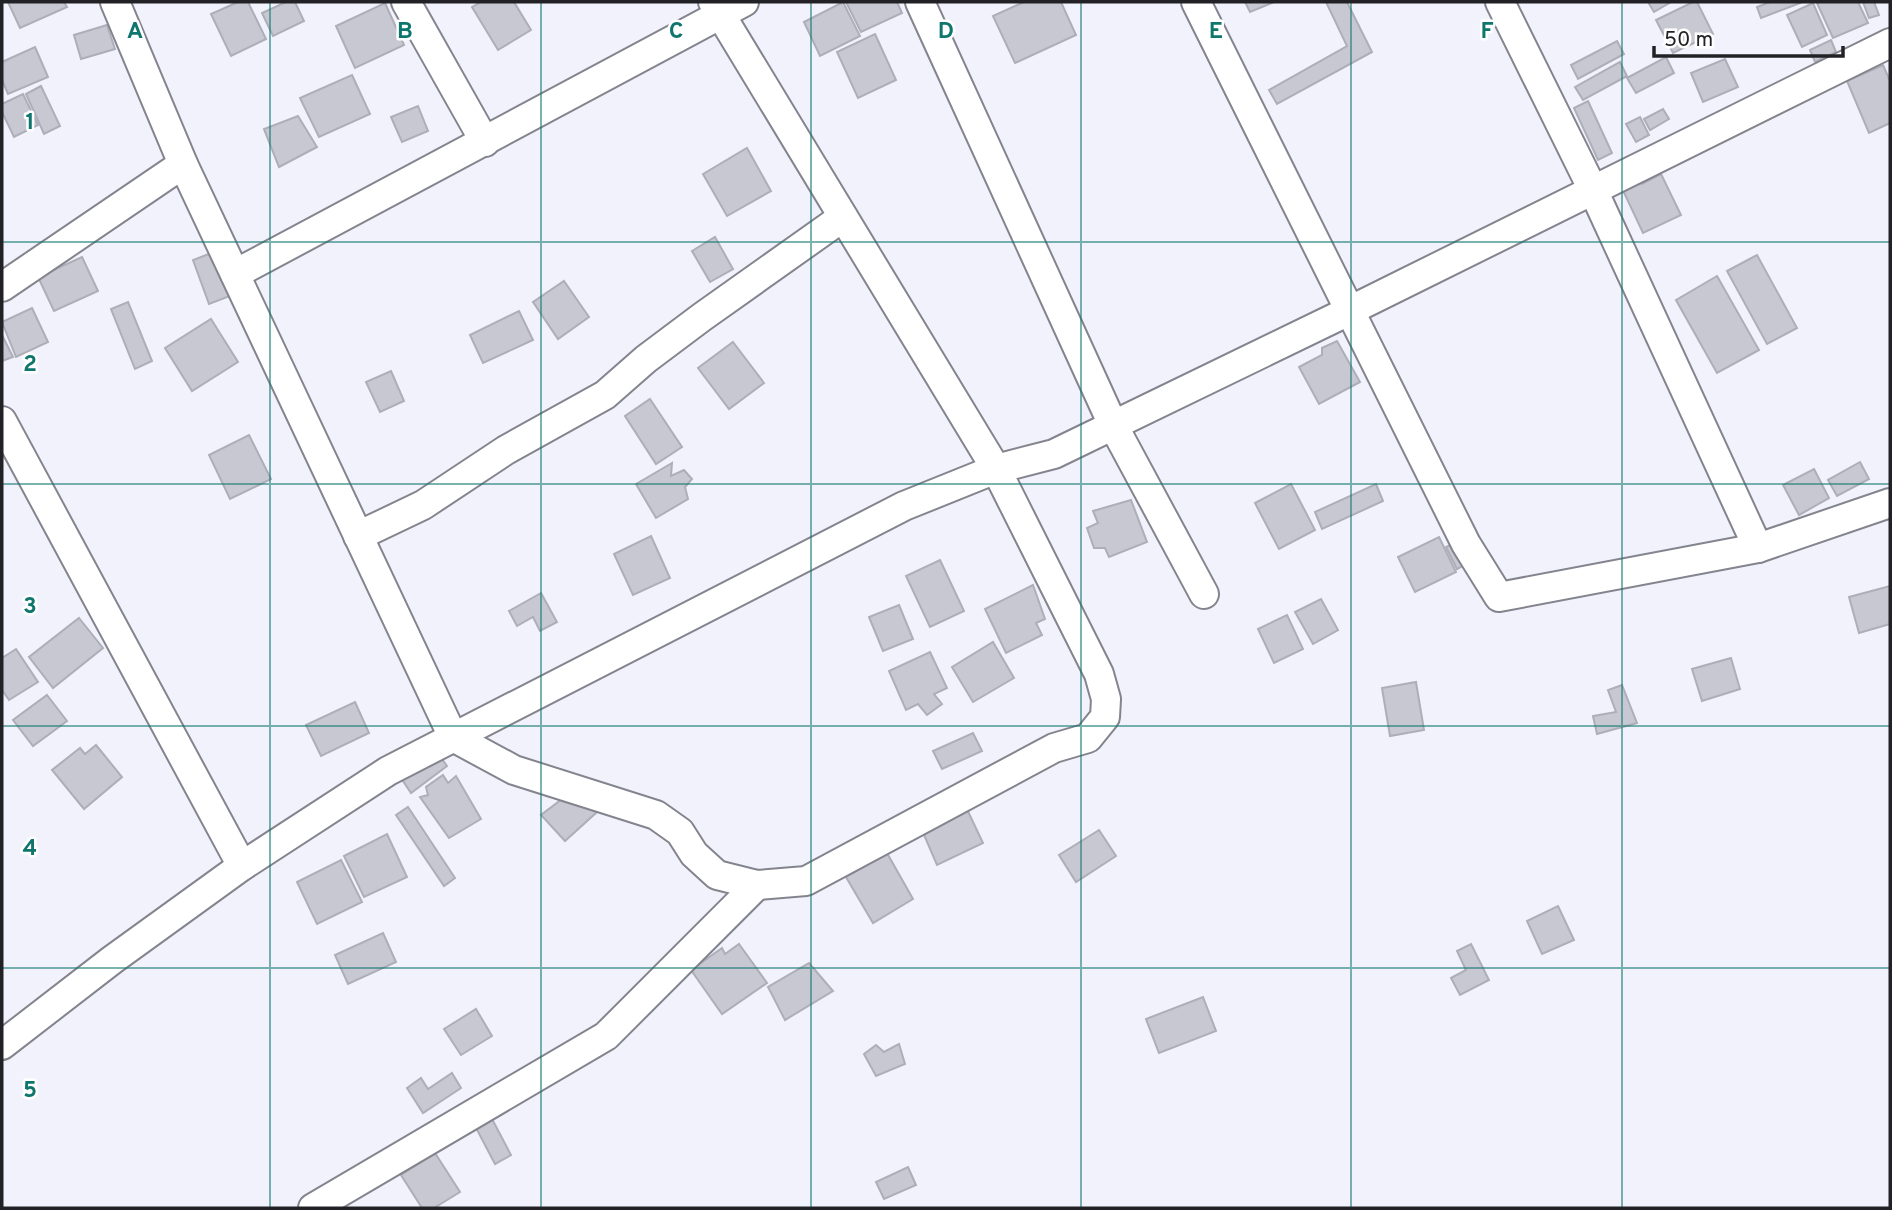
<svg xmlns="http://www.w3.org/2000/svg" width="1892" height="1210" viewBox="0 0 1892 1210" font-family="Overpass,sans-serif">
<rect width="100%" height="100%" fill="#f2f2fd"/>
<!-- building -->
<g fill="#c8c8d2" stroke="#adaeb8" stroke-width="2">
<polygon points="8,2 64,2 67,7 20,28"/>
<polygon points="238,2 248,2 266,39 231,56 211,14"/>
<polygon points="286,2 295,2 304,21 273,36 262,13"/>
<polygon points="481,2 514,2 531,30 498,50 472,7"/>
<polygon points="843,2 860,36 820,56 804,22"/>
<polygon points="846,2 897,2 902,13 861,32"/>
<polygon points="1024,2 1061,2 1076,35 1015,63 993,16"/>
<polygon points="1245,2 1274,2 1250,12"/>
<polygon points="1326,2 1347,2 1372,52 1277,104 1269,90 1347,46"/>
<polygon points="1648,2 1671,2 1654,12"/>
<polygon points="1693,2 1697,2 1713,34 1673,53 1656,20"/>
<polygon points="1770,2 1799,2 1800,3 1761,18 1757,7"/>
<polygon points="1820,2 1858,2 1868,23 1833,38 1817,3"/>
<polygon points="1863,2 1874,2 1879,15 1869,18"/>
<polygon points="385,3 404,45 355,68 336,26"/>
<polygon points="1813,3 1827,35 1802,47 1787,15"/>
<polygon points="107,25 115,49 81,59 74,35"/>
<polygon points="875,34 896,80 858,98 837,52"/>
<polygon points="1831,40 1836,52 1815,62 1810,50"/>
<polygon points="1617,41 1624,54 1578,79 1571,65"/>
<polygon points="35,47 48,77 8,94 2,80 2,62"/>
<polygon points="1666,57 1674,73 1636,93 1627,78"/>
<polygon points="1725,59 1738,87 1703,102 1691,73"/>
<polygon points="1620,62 1627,76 1583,100 1575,87"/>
<polygon points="1883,65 1890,81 1890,123 1869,133 1847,81"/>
<polygon points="352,75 370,114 319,137 300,98"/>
<polygon points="41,86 60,126 44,134 26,94"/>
<polygon points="23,94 38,125 14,137 2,112 2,104"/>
<polygon points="1588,101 1612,153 1598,160 1574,108"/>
<polygon points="418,106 428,131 402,142 391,117"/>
<polygon points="1663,109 1669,119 1650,130 1644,119"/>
<polygon points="298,116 317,147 279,167 264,129"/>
<polygon points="1640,117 1649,135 1636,142 1626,124"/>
<polygon points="747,148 771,191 727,216 703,174"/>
<polygon points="1661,174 1681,215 1643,233 1620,184 1637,176 1642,184"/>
<polygon points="715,237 733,269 710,282 692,251"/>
<polygon points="214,252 230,296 209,304 193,260"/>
<polygon points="1757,255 1797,328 1767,344 1727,271"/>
<polygon points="82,257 98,291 54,311 38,277"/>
<polygon points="1717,276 1759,350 1717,373 1676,300"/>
<polygon points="564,281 589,317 558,339 533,302"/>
<polygon points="128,302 152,361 135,369 111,309"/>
<polygon points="32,308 48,342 16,357 2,322"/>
<polygon points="519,311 533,340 483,363 470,335"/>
<polygon points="211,319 238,362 192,391 165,348"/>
<polygon points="2,335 13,357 2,361"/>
<polygon points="1337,341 1360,382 1319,404 1299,367 1322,355 1322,348"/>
<polygon points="733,342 764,383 729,409 698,368"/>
<polygon points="391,371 404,401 380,412 366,382"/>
<polygon points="650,399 682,447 656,464 625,416"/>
<polygon points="249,435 271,479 230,499 209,455"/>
<polygon points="1860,462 1869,479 1837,496 1828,480"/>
<polygon points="672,463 671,476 684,470 692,479 685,487 688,499 656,518 636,484"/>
<polygon points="1814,469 1829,498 1799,515 1783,485"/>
<polygon points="1291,484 1315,530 1279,549 1255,503"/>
<polygon points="1376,484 1383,501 1322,529 1315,512"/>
<polygon points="1131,500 1147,542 1109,557 1105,548 1094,548 1087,528 1098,523 1093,511"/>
<polygon points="651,536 670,578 633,595 614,554"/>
<polygon points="1439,537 1456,572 1415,592 1398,557"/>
<polygon points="1455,543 1466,564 1457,569 1446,547"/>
<polygon points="940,560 964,611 930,627 906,576"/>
<polygon points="1033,585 1045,619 1036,623 1042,635 1006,653 985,609"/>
<polygon points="1890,586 1890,624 1859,633 1849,597"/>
<polygon points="541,593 557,622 540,631 533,617 517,626 509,611"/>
<polygon points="1321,599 1338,630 1313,644 1295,612"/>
<polygon points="899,605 913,639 883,651 869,617"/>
<polygon points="1287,615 1303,649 1274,663 1258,629"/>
<polygon points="79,618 103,648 53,688 29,657"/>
<polygon points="993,642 1014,678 973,702 952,667"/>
<polygon points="16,649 38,682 9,700 2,690 2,658"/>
<polygon points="930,652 947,688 934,694 942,704 927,715 918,704 906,710 889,671"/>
<polygon points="1731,658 1740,689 1702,701 1692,669"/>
<polygon points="1416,682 1424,730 1390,736 1382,688"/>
<polygon points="1622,685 1637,723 1597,734 1593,716 1616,712 1608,690"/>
<polygon points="47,695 67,721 33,746 13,720"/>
<polygon points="355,702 369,733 321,756 306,725"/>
<polygon points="973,733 982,751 942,769 933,751"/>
<polygon points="96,745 122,777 84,809 52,770 80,748 85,754"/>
<polygon points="435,749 447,766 411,793 399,775"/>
<polygon points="443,775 448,783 456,776 481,819 449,838 420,797 428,795 426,787"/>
<polygon points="570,793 597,812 565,841 541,815"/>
<polygon points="965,805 983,843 937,865 921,828"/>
<polygon points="408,807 455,878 444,886 396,815"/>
<polygon points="1099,830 1116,856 1076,882 1059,855"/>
<polygon points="387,834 407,877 364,897 344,856"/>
<polygon points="887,853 913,899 873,923 846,877"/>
<polygon points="341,860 362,902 317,924 297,882"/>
<polygon points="1558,906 1574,940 1542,954 1527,921"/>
<polygon points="383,933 396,962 348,984 335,955"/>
<polygon points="739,944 767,983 722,1014 691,970 722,948 725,954"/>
<polygon points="1471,944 1489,980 1460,995 1451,978 1466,970 1457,951"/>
<polygon points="809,963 833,991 785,1020 768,987"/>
<polygon points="1203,997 1216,1031 1159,1053 1146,1019"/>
<polygon points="476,1009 492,1036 461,1055 444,1029"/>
<polygon points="899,1044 905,1064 876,1076 864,1054 876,1045 884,1052"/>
<polygon points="452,1073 461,1088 423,1113 407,1088 421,1078 428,1089"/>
<polygon points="491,1117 511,1155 495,1164 475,1126"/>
<polygon points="435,1153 460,1192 434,1208 422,1208 401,1175"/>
<polygon points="908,1167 916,1185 884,1199 876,1182"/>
</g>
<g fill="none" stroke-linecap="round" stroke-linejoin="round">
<defs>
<g id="minor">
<polyline points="115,2 183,164 453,737 514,770 656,815 680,832 694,854 717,875 757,885 806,881 1054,748 1088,738 1105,717 1106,699 1099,674 996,469 713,2"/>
<polyline points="406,2 485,142"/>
<polyline points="920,2 1113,425 1204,594"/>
<polyline points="1196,2 1466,544 1499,597 1758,548 1890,503"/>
<polyline points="1500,2 1593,190 1758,548"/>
<polyline points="235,274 744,2"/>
<polyline points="2,287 183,164"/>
<polyline points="2,421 242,866"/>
<polyline points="358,536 423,505 506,450 605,395 646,359 702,317 843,217"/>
<polyline points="2,1045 112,960 242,866 388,771 904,506 996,469 1054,454 1349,311 1890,43"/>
<polyline points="313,1208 606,1036 757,885"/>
</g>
</defs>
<!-- minor casing -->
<use href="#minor" stroke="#83848d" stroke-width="32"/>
<!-- minor -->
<use href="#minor" stroke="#fff" stroke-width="28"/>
</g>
<!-- grid -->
<path fill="none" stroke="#0f766e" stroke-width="2" stroke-opacity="0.55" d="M 270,2 L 270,1208M 541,2 L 541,1208M 811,2 L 811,1208M 1081,2 L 1081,1208M 1351,2 L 1351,1208M 1622,2 L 1622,1208M 2,242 L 1890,242M 2,484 L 1890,484M 2,726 L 1890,726M 2,968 L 1890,968"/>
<g font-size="23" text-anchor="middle" font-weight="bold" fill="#0f766e" stroke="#fff" stroke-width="5" stroke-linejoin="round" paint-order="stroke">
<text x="135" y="38">A</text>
<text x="405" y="38">B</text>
<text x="676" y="38">C</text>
<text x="946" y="38">D</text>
<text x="1216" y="38">E</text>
<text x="1487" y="38">F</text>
<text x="30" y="129">1</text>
<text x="30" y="371">2</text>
<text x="30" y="613">3</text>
<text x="30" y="855">4</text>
<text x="30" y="1097">5</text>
</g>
<!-- border -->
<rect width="1892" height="1210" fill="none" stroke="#222226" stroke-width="7"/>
<!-- scale -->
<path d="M1654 46v10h189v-10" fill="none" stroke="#222226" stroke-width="3.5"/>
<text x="1664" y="46" font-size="21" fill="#222226" stroke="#ffffff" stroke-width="5" paint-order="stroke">50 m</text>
</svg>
